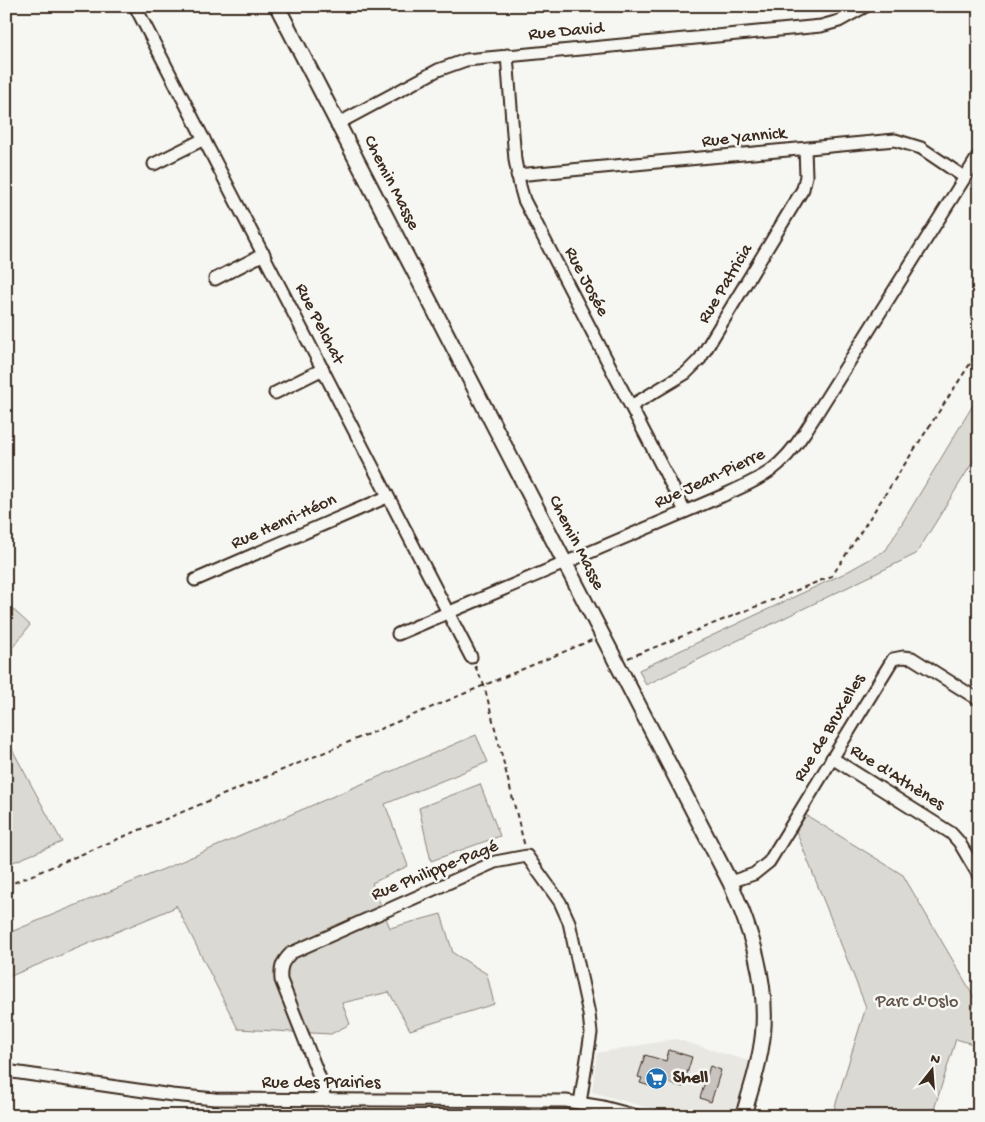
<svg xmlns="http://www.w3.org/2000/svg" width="985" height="1122" viewBox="0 0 985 1122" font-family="'Gochi Hand',sans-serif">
<rect width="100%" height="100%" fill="#f6f6f2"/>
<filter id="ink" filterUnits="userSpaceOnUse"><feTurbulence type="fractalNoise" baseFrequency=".02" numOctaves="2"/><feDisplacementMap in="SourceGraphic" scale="10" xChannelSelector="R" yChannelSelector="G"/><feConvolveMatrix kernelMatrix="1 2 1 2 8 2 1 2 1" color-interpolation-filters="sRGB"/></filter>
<g filter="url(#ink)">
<!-- built -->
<polygon fill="#e8e7e2" points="675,1039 749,1061 734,1116 676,1116 592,1092 597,1053"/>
<!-- green -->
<g fill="#dad9d3" stroke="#8a8278">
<polygon points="979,395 979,452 916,554 646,685 639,670 845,573 886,550"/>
<polygon points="6,603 30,625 6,656"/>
<polygon points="476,735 488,762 385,804 408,866 372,883 390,928 441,914 453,953 487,974 494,1004 410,1030 389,992 342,1003 350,1024 331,1034 238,1029 176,905 176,907 6,978 6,934 159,871"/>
<polygon points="6,738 62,842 6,865"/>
<polygon points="480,784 500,836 431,861 419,808"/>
<polygon points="806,815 903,875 976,1000 972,1010 979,1014 979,1046 956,1039 932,1116 832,1116 866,1007 796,831"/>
<polygon points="526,1108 570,1109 605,1116 522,1116"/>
</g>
<!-- building -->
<g fill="#c8c3be" stroke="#3b2a1e">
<polygon points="669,1050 692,1057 683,1087 663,1081 660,1089 640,1083 642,1078 638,1077 645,1055 666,1061"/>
<polygon points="710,1066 721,1070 711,1102 700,1098"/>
</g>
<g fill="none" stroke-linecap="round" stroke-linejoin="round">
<defs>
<g id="minor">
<polyline points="135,6 471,657"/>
<polyline points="507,55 515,160 520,186 524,200 685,511"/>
<polyline points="339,123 438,70 466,60 821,26 839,21 866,6"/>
<polyline points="154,164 204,139"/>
<polyline points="517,175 895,140 921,148 964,177"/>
<polyline points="215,279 264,254"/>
<polyline points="275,393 323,369"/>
<polyline points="631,406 686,373 700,359 803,189 806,176 805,149"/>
<polyline points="195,580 387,497"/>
<path d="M 398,634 L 722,496 C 764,477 779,471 805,432 L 979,155"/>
<polyline points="832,758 951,833 959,842 979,876"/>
<polyline points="730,882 754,874 769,862 893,659 903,657 912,658 979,700"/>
<polyline points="6,1071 172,1095 215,1099 566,1101 603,1107 637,1116"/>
<path d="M 325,1100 L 321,1081 L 281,980 C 280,967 282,962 291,953 L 495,862 L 527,856 L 560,902 L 569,922 L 589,1014 L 591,1033 L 580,1103"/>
</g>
<path id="tertiary" d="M 277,6 L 730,882 C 751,931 768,980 763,1034 C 760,1062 751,1089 743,1116"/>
</defs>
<!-- minor casing -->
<use href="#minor" stroke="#3b2a1e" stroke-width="15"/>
<!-- tertiary casing -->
<use href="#tertiary" stroke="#3b2a1e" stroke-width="18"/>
<!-- path -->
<g stroke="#3b2a1e" stroke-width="2" stroke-dasharray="5 4" stroke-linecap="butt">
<polyline points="628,658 832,576 979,350"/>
<polyline points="475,666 484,685 525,847"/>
<polyline points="6,886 592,640"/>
</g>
<!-- minor -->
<use href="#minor" stroke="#f6f6f2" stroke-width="11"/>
<!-- tertiary -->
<use href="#tertiary" stroke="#f6f6f2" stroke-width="14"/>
</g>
</g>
<!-- icons -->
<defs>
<symbol id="supermarket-disc" viewBox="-11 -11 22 22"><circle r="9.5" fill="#1f6fb2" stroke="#f6f6f2"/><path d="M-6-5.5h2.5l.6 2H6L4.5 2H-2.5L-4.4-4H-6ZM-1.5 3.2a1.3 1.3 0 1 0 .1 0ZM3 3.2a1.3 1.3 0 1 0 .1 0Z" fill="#fff"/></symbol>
</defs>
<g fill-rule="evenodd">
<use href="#supermarket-disc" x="644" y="1066" width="25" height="25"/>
</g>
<g text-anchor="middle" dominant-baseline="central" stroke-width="5" stroke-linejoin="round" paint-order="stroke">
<!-- street labels -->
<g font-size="18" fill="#3b2a1e" stroke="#f6f6f2">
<text transform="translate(566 32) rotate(-5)">Rue David</text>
<text transform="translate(744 138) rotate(-6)">Rue Yannick</text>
<text transform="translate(391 183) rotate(63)">Chemin Masse</text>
<text transform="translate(586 282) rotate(62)">Rue Josée</text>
<text transform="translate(726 284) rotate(-59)">Rue Patricia</text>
<text transform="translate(319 324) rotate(63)">Rue Pelchat</text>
<text transform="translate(710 479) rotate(-25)">Rue Jean-Pierre</text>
<text transform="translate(284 522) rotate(-24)">Rue Henri-Héon</text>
<text transform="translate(576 543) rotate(63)">Chemin Masse</text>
<text transform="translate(830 728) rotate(-59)">Rue de Bruxelles</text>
<text transform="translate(897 778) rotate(32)">Rue d'Athènes</text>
<text transform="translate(435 871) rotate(-22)">Rue Philippe-Pagé</text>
<text x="321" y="1083">Rue des Prairies</text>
</g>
<!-- park labels -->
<g font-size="18" fill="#63564b" stroke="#f6f6f2">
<text x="917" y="1002">Parc d'Oslo</text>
</g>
<!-- poi labels -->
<g font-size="18" font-weight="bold" fill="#3b2a1e" stroke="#f6f6f2" text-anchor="start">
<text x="673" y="1078">Shell</text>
</g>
</g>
<!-- margin -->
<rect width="985" height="1122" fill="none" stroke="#f6f6f2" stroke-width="25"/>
<rect x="12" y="12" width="960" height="1097" fill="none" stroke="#3b2a1e" stroke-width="2" filter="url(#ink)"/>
<!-- north arrow -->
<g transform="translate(932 1070) rotate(17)" stroke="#f6f6f2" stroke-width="4" paint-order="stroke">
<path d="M0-4L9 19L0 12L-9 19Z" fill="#3b2a1e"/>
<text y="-8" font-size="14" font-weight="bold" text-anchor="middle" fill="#3b2a1e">N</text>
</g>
</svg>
